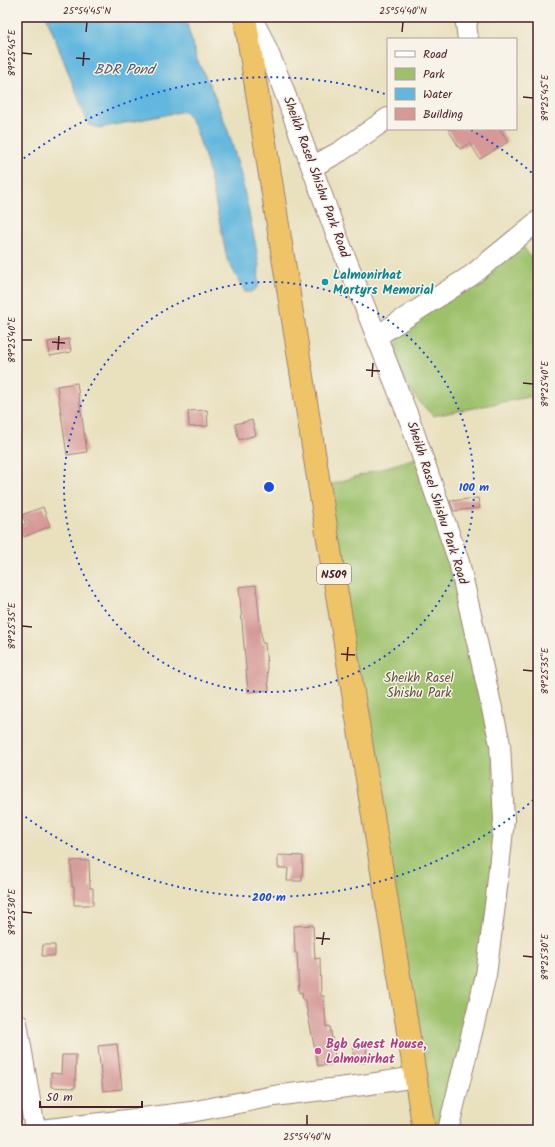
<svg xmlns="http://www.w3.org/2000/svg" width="555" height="1147" viewBox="0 0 555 1147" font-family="Kalam,sans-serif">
<rect width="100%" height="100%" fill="#f7f3e8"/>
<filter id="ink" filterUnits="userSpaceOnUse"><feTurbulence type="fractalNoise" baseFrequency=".025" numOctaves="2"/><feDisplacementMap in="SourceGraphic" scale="8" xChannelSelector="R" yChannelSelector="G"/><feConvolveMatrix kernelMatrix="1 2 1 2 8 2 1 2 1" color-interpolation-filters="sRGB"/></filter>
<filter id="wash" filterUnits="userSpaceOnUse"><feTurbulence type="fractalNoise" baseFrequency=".012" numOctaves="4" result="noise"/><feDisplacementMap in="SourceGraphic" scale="16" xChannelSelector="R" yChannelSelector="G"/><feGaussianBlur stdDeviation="0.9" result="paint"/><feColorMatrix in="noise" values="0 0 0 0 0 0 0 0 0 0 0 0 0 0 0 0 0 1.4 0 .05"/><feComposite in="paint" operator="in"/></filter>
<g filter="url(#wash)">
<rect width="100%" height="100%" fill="#e9e0be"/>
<!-- green -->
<g fill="#9dc16b" stroke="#74704b">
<polygon points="523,246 538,269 538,395 433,416 416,398 400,371 396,356 397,340 402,331 509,252"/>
<polygon points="422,456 485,674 496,805 494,874 448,1130 424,1130 320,488"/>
</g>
<!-- water -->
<polygon fill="#62b7de" stroke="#566b84" points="48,17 185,17 197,60 213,92 229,134 240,171 255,242 259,265 258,287 252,292 245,292 227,259 212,185 206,160 195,127 185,111 99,128 89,125 81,105 47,18"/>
<g id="blocks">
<!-- building -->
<g fill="#d69997">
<polygon points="448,129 500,129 508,142 480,159 470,143 460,149"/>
<polygon points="69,339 71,352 50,356 48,342"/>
<polygon points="77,383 87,452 67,455 57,386"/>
<polygon points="207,410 208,426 189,427 188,411"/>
<polygon points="252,420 256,435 239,440 235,424"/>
<polygon points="478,498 480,508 454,511 450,501"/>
<polygon points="43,507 50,526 24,537 19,526 26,524 22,515"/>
<polygon points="256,585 262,643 265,643 269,690 248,692 239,587"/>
<polygon points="278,855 303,856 302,881 287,881 288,868 278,868"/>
<polygon points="89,860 90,888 93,888 93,905 74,905 74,887 72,887 71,861"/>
<polygon points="313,925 315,959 320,958 321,996 324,996 326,1027 330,1026 336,1063 318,1066 305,1000 303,1000 302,992 299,993 297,953 295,953 294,926"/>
<polygon points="43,945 55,945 55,956 42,956"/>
<polygon points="117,1044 122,1089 103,1091 98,1046"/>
<polygon points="354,1045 367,1047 365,1063 352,1061"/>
<polygon points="62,1055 76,1055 75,1088 51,1087 51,1073 61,1074"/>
</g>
</g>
</g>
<g filter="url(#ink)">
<use href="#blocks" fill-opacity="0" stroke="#9a8074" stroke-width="1"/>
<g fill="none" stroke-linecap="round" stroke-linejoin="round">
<defs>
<g id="minor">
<polyline points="251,17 262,38 280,80 335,231 410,421 459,562 500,744 504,820 496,897 486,975 448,1130"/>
<polyline points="468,39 466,24 469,17"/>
<polyline points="312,167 341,151 388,118"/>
<polyline points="377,336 472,275 538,221"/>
<polyline points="17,1023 35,1130"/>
<polyline points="40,1130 127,1120 191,1112 274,1096 363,1085 416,1077"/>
</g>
<polyline id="highway" points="245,17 316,465 424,1130"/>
</defs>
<!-- minor casing -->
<use href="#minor" stroke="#9a8074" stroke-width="22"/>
<!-- highway casing -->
<use href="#highway" stroke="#9a8074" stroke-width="24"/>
<!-- minor -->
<use href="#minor" stroke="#fff" stroke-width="20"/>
<!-- highway -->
<use href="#highway" stroke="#efc469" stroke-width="22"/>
</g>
</g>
<!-- ticks -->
<path fill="none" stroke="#4a1f2b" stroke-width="1.5" d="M 86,32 L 87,22M 402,32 L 403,22M 22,53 L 32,54M 76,58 L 90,59M 83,66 L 84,52M 523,97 L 533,98M 22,340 L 32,340M 52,342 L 65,343M 58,350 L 59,336M 366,370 L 380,371M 372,377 L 373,363M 523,383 L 533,384M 22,626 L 32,627M 341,654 L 355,655M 347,661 L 348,647M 523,670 L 533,671M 22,912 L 32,913M 316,938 L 330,939M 322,945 L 324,932M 523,956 L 533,957M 307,1125 L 307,1115"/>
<!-- distance rings -->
<g fill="none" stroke="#1d4ed8" stroke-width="2" stroke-dasharray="2 4">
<circle cx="269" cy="487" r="205"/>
<path d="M538 796A410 410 0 0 1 19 812M19 162A410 410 0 0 1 385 94M471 130A410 410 0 0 1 538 178"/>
</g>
<!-- markers -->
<circle fill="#0f9aa8" stroke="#f7f3e8" stroke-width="1.5" cx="325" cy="282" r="4"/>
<circle fill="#d1479c" stroke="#f7f3e8" stroke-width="1.5" cx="318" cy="1051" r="4"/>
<g text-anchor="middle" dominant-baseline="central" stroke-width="3" stroke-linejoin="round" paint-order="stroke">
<!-- shield labels -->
<rect fill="#f7f3e8" stroke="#7e5f64" stroke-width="1" x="317" y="564" width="34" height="20" rx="3"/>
<g font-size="12" font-weight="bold" fill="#4a1f2b">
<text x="334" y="574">N509</text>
</g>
<!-- street labels -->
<g font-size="13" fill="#4a1f2b" stroke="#f7f3e8">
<text transform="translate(316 177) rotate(70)">Sheikh Rasel Shishu Park Road</text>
<text transform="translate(437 503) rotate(72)">Sheikh Rasel Shishu Park Road</text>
</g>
<!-- culture labels -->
<g font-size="13" font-weight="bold" fill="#0d838f" stroke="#f7f3e8" text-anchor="start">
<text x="333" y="275">Lalmonirhat<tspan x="333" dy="15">Martyrs Memorial</tspan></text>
</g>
<!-- park labels -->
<g font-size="13" fill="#63503e" stroke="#f7f3e8">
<text x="419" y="678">Sheikh Rasel<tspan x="419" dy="15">Shishu Park</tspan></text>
</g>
<!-- hotel labels -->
<g font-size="13" font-weight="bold" fill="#b23c85" stroke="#f7f3e8" text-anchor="start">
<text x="326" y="1044">Bgb Guest House,<tspan x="326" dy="15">Lalmonirhat</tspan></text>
</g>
<!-- water labels -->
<g font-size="14" font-style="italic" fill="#52546a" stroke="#f7f3e8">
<text x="124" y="70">BDR Pond</text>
</g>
</g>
<circle cx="269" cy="487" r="6" fill="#1d4ed8" stroke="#f7f3e8" stroke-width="2"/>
<g font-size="12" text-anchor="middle" font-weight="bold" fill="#1d4ed8" stroke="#f7f3e8" stroke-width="3" stroke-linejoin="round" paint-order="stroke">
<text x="474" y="491">100 m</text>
<text x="269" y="901">200 m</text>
</g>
<!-- margin -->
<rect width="555" height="1147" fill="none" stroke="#f7f3e8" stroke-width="44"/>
<!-- legend -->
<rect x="387" y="38" width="130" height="92" fill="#f7f3e8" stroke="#b29e9c"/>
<rect x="395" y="51" width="20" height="6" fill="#ffffff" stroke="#b29e9c"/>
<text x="423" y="58" font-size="12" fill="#4a1f2b">Road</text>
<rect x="395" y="68" width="20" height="12" fill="#9dc16b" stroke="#b29e9c"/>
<text x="423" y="78" font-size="12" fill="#4a1f2b">Park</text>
<rect x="395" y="88" width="20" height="12" fill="#62b7de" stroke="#b29e9c"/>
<text x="423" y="98" font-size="12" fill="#4a1f2b">Water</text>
<rect x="395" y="108" width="20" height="12" fill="#d69997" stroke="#b29e9c"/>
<text x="423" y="118" font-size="12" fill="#4a1f2b">Building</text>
<!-- scale -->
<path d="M40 1101v6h102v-6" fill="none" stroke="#4a1f2b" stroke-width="2"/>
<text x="46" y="1101" font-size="12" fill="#4a1f2b" stroke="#f7f3e8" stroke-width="3" paint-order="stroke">50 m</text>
<rect x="22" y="22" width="511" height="1103" fill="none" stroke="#4a1f2b" stroke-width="1.5"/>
<g font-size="10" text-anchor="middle" fill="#4a1f2b">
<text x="87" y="14">25°54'45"N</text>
<text x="403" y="14">25°54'40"N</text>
<text transform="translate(11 53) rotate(-90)" y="4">89°25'45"E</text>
<text transform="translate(544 98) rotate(-90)" y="4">89°25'45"E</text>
<text transform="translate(11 340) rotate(-90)" y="4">89°25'40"E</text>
<text transform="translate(544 384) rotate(-90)" y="4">89°25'40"E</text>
<text transform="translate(11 626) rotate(-90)" y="4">89°25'35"E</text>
<text transform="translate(544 671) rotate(-90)" y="4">89°25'35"E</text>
<text transform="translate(11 912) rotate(-90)" y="4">89°25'30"E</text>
<text transform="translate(544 957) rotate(-90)" y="4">89°25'30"E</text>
<text x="307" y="1140">25°54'40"N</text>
</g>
</svg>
